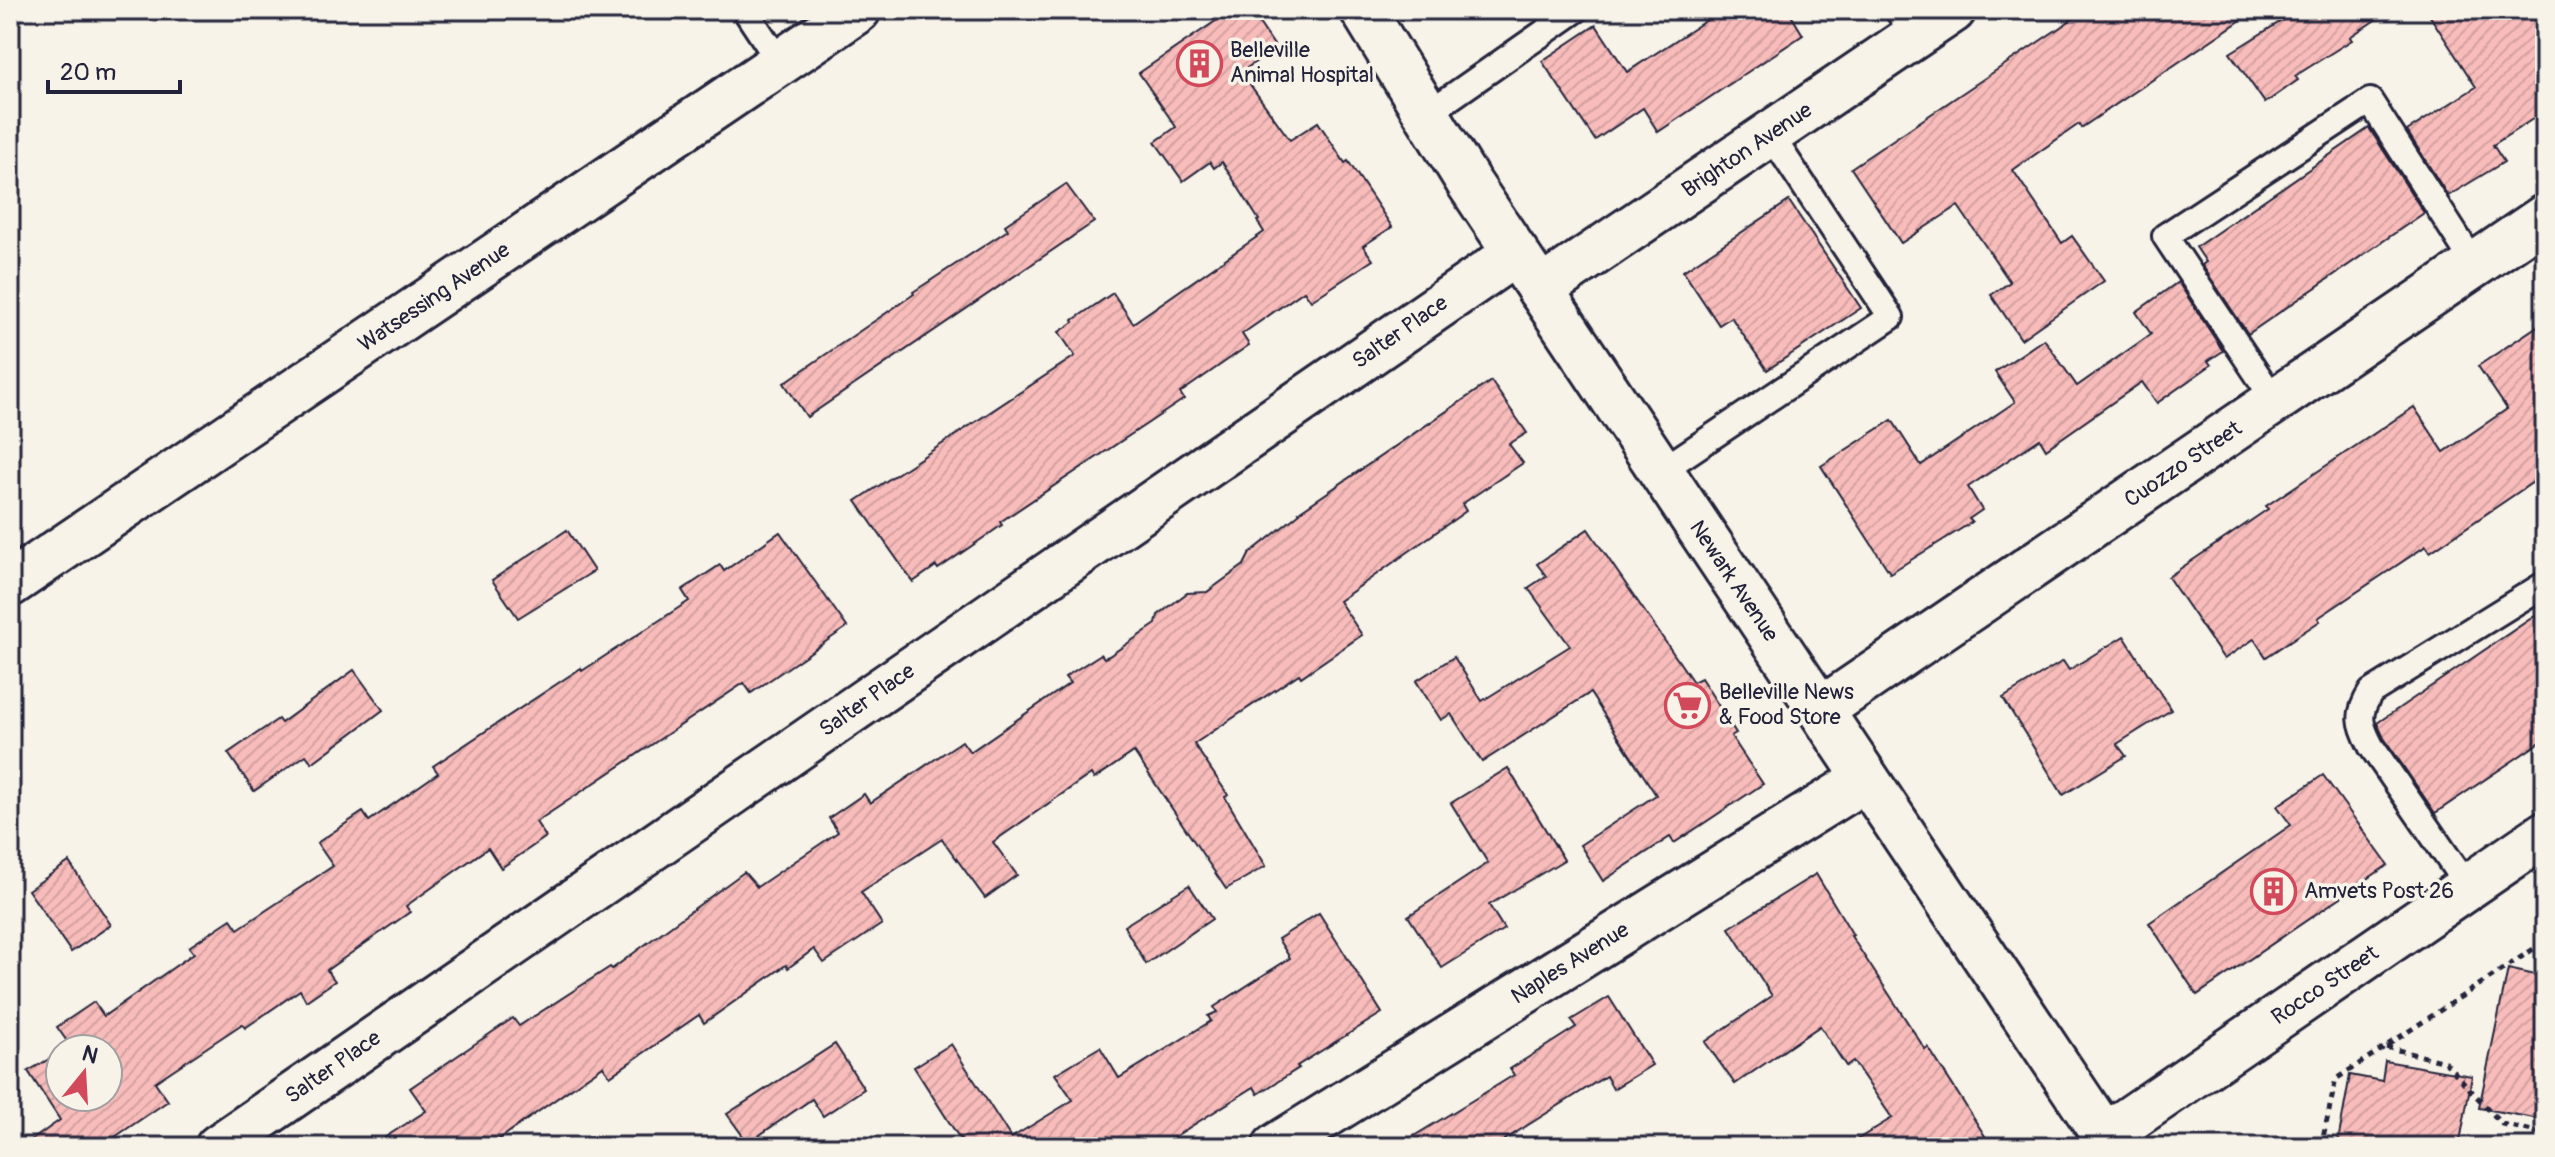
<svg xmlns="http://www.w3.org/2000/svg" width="2555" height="1157" viewBox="0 0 2555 1157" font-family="Pangolin,sans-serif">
<defs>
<pattern id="building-hatch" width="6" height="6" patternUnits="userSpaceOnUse" patternTransform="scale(2)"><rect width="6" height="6" fill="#f8bcba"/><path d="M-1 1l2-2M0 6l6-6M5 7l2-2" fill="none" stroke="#d4a1a1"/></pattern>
</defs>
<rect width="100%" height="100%" fill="#f7f3e8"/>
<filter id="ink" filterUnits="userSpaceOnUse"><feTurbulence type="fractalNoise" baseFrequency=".0125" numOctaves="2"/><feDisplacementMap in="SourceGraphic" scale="16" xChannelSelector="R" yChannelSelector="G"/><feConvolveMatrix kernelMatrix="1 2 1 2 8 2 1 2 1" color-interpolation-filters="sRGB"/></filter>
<g filter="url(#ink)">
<!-- building -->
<g fill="url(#building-hatch)" stroke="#22223b" stroke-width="2">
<polygon points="1232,10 1250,10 1276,48 1241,72 1290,140 1318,122 1345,163 1348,161 1392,227 1363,246 1373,260 1311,301 1304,291 1242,334 1249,345 1180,393 1184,399 1000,522 1002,525 938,569 936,566 913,582 856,501 1075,356 1059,332 1074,322 1073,320 1113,293 1133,323 1264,232 1257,221 1259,220 1222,162 1214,168 1210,162 1183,181 1155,142 1176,127 1139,73"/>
<polygon points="1722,10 1788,10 1803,35 1658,132 1643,108 1595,140 1542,61 1596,25 1627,72"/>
<polygon points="2086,10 2256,10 2081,128 2079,124 2013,170 2062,243 2072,236 2104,281 2021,339 1991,295 2010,282 1958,206 1901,243 1851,168"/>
<polygon points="2299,10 2390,10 2350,37 2352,40 2295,76 2298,80 2265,103 2230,53"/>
<polygon points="2426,10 2545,10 2545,111 2493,145 2504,162 2448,196 2407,131 2476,87"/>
<polygon points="2369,128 2424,213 2248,334 2202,265 2206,262 2196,247"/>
<polygon points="1066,184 1094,222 807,417 784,383 914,294 913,292 1008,230 1005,225"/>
<polygon points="1789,201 1861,308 1767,370 1731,317 1719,325 1683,271"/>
<polygon points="2178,282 2223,351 2208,361 2211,365 2157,403 2142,382 2046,449 2040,439 1968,487 1982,510 1969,519 1972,522 1890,573 1821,466 1892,420 1921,465 2015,402 1995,372 2044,339 2077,386 2151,334 2136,312"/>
<polygon points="2545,321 2545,474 2430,552 2426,546 2318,618 2320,621 2266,657 2254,639 2224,659 2168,577 2268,509 2266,506 2414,407 2444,452 2507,409 2478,366"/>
<polygon points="1491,381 1527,433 1509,444 1523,463 1462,504 1466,511 1339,601 1362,635 1301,677 1299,674 1194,744 1228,795 1225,797 1266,866 1226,889 1134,752 1094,779 1091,774 993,842 1017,875 985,898 942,839 861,892 882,924 824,963 814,949 788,968 786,965 704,1023 699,1015 610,1076 603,1066 488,1147 370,1147 426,1111 410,1088 513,1018 519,1026 610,967 612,969 744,872 757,887 838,832 829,818 864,794 870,803 962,741 970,752 1070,683 1065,677 1101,654 1104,658 1109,656 1156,624 1158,615 1187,593 1207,592 1244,565 1250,553 1300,513 1299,512"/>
<polygon points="1588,529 1693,682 1701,678 1736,733 1731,736 1763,784 1674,843 1670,837 1603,881 1580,845 1656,795 1590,693 1482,762 1451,714 1441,720 1416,681 1454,657 1482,701 1570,646 1528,588 1546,576 1537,564"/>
<polygon points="567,530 594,571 518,618 492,580"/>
<polygon points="780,532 847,627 751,693 744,683 536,822 546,837 501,868 488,848 406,906 410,912 327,970 335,981 306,1001 300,990 245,1028 242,1024 155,1082 168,1101 100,1147 22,1147 60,1120 28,1071 60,1053 60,1097 108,1097 108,1049 67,1049 71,1047 57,1027 94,1002 104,1016 194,953 189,947 231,919 238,929 333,866 317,843 363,812 369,821 438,773 433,766 581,668 582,671 689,601 682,590 720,565 724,571"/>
<polygon points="2545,609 2545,739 2435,813 2384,738 2377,723"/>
<polygon points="2124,636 2171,710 2117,744 2126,756 2063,795 2003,698 2063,661 2069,670"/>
<polygon points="354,670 383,710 312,763 306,755 254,791 228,753 278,719 281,723"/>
<polygon points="1508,768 1564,860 1489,905 1504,929 1442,968 1408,916 1488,863 1451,803"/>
<polygon points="2323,775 2388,865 2197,995 2149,923 2291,825 2277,806"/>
<polygon points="69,862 111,925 71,952 28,890"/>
<polygon points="1816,874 1853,935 1851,936 1925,1049 1928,1047 1992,1147 1845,1147 1892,1118 1853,1061 1846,1066 1820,1026 1735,1084 1705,1042 1772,996 1729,928"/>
<polygon points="1189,885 1212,919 1146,964 1124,926"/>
<polygon points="1319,913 1382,1013 1297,1066 1299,1068 1258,1094 1254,1087 1158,1147 965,1147 914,1067 951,1044 1011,1138 1073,1100 1055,1074 1100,1047 1119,1078 1211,1021 1208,1016 1217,1012 1214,1007 1290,958 1278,939"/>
<polygon points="2508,969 2545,977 2545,1120 2479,1108"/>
<polygon points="1609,997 1652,1065 1613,1089 1606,1076 1493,1147 1396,1147 1514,1075 1510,1069 1576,1027 1571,1020"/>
<polygon points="835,1044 864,1089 823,1116 812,1099 748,1143 727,1114"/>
<polygon points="2385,1061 2472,1076 2459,1147 2337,1147 2350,1075 2382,1081"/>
</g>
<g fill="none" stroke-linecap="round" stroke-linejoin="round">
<defs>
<g id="lane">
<polyline points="745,10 780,63"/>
<polyline points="1897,10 1916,35"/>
<polyline points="1427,114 1576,10"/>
<polyline points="2275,401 2165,236 2370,101 2475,265"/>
<polyline points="1661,471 1891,317 1770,134"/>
<path d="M 2468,887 L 2371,746 C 2359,723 2357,714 2371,692 L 2545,584"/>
</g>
<g id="street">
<polyline points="1363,10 1469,183 2112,1147"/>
<polyline points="1540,290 1953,10"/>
<polyline points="10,584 858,10"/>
<polyline points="1821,710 2545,217"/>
<polyline points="2105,1136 2545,834"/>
<polyline points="218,1147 1516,253"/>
<polyline points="1275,1147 1865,779"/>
</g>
</defs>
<!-- lane casing -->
<use href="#lane" stroke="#22223b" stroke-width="30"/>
<!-- street casing -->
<use href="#street" stroke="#22223b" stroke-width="50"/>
<!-- path -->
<g stroke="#22223b" stroke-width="5" stroke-dasharray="6 6" stroke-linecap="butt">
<polyline points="2386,1047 2445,1062 2502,1124 2545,1134"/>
<polyline points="2321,1147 2336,1079 2535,948 2545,950"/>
</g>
<!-- lane -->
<use href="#lane" stroke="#f7f3e8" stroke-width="24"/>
<!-- street -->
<use href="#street" stroke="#f7f3e8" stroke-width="44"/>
</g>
</g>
<!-- icons -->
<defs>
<symbol id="building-ring" viewBox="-11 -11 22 22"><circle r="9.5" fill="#f7f3e8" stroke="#d1495b" stroke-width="1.5"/><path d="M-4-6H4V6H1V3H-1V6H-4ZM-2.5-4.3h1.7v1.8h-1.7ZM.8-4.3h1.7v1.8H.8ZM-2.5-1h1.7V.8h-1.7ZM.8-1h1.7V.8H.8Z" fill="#d1495b"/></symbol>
<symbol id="supermarket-ring" viewBox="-11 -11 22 22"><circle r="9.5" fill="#f7f3e8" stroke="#d1495b" stroke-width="1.5"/><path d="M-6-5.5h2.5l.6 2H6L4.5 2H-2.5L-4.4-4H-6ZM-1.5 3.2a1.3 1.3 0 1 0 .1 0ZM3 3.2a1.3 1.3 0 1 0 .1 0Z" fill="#d1495b"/></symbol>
</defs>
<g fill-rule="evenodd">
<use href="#building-ring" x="1174" y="38" width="51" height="51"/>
<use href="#supermarket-ring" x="1662" y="680" width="51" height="51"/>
<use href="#building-ring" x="2248" y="866" width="51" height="51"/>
</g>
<g text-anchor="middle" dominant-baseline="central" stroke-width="7" stroke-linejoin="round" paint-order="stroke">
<!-- poi labels -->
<g font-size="22" fill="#22223b" stroke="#f7f3e8" text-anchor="start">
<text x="1230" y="50">Belleville<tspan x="1230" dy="25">Animal Hospital</tspan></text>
<text x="1719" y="692">Belleville News<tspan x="1719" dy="25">&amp; Food Store</tspan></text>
<text x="2304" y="891">Amvets Post 26</text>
</g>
<!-- street labels -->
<g font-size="22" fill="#22223b" stroke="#f7f3e8">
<text transform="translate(1747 150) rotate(-34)">Brighton Avenue</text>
<text transform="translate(434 297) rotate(-34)">Watsessing Avenue</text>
<text transform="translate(1400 332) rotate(-35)">Salter Place</text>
<text transform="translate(2183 464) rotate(-34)">Cuozzo Street</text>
<text transform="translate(1734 581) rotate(56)">Newark Avenue</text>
<text transform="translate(867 700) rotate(-35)">Salter Place</text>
<text transform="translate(1570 963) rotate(-32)">Naples Avenue</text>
<text transform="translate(2325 985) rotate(-34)">Rocco Street</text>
<text transform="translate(333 1067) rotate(-35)">Salter Place</text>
</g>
</g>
<!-- margin -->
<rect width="2555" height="1157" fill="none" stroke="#f7f3e8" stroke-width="40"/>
<rect x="20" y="20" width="2515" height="1117" fill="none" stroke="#22223b" stroke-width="3" filter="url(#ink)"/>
<!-- north arrow -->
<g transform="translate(84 1073) rotate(18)"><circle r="38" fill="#f7f3e8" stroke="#a29fa3" stroke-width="2"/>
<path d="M0-6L14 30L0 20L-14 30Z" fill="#d1495b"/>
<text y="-12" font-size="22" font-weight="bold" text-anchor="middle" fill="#22223b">N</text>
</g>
<!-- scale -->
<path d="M48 80v12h132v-12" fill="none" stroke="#22223b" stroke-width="4"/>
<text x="60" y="80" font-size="24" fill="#22223b" stroke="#f7f3e8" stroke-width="6" paint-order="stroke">20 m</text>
</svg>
